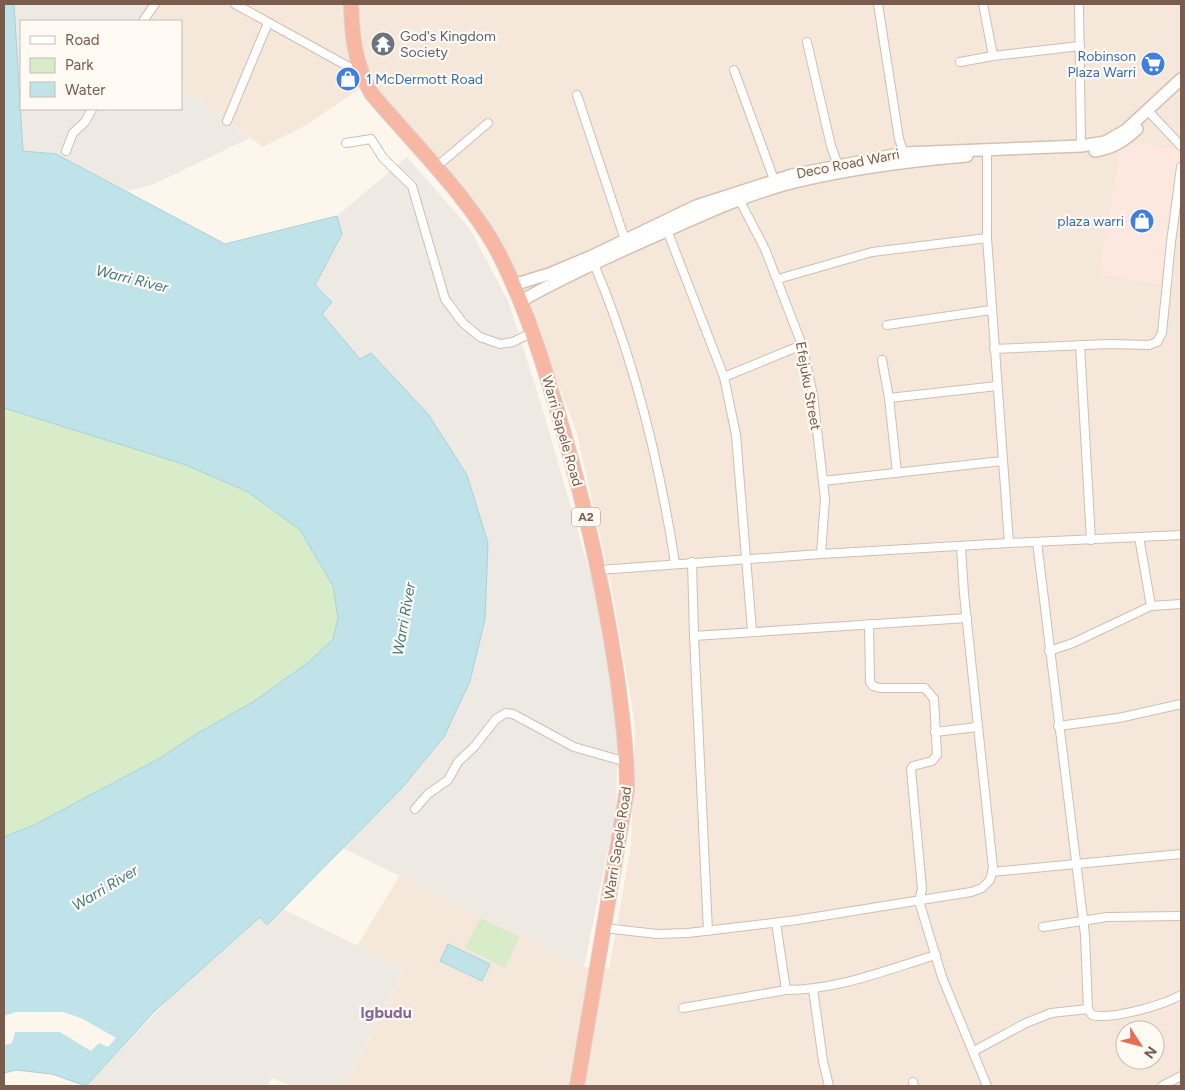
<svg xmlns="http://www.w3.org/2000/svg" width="1185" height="1090" viewBox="0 0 1185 1090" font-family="Figtree,sans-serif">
<rect width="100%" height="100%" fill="#fdf6ec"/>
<!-- residential -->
<path fill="#f5e8da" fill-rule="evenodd" d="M 134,4 L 1181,4 L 1181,1086 L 345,1086 L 405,970 L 357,946 L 400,875 L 584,967 L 609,969 L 631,846 L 635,724 L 611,584 L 576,430 L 516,274 L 485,222 L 361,88 L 303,127 L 263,147 L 181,86 L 181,21 L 139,21 L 144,12 ZM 1125,1030 L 1155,1030 L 1155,1060 L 1125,1060 Z"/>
<!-- commercial -->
<polygon fill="#fde8e0" points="1122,141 1181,151 1160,284 1099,274"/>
<!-- industrial -->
<g fill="#efe9e4">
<polygon points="14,4 134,4 145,12 139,21 21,21 21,109 181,109 181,86 250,138 154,184 127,191 56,154 23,151"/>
<polygon points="407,157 470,229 508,301 542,407 600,608 618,729 616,810 584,967 343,848 401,789 444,737 470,681 371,353 360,359 322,314 315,285 342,234 337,216"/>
<polygon points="283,909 405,969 345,1086 291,1086 272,1078 267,1086 86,1086 172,996 260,917 267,925"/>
</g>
<!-- green -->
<g fill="#d8ecc9">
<polygon points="4,408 186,465 248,492 300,530 333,586 338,618 334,639 309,662 253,702 198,733 160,758 34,825 4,837"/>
<polygon points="480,918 520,937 505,968 465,948"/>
</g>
<!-- water -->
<g fill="#bfe3e8" stroke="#a5d3da">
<polygon points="4,4 14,4 23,151 56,154 225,244 337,216 342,234 315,285 332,302 322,314 360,359 371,353 428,414 467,475 488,543 485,619 470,681 444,737 401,789 267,925 260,917 156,1010 86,1086 52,1074 16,1070 4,1073 4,837 34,825 160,758 198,733 253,702 309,662 333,639 338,618 333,586 300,530 248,492 186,465 4,408"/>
<polygon points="448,944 490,964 482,981 440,961"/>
</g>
<!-- pier -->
<polygon fill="#fdf6ec" points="16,1012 64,1012 83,1019 116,1038 108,1047 99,1043 91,1051 60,1032 15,1032 12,1043 4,1045 4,1016"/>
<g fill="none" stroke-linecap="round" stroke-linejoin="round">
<defs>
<g id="street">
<polyline points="235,4 360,73"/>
<polyline points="878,4 899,139 904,153"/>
<polyline points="983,4 993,56 1080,46"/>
<polyline points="1079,4 1081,146"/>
<polyline points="143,21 155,4"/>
<polyline points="807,42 831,146 838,165"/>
<polyline points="960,62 993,56"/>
<polyline points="734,70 776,185"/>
<polyline points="577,95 625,240"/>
<polyline points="1152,115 1181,146"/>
<polyline points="227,121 268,23"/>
<polyline points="346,143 371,139 383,158 412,186 445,299 463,323 480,337 500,344 513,342 531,333"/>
<polyline points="66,151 73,133 85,122 92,109"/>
<polyline points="987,155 987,238 1009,543 1181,535"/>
<polyline points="435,168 488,123"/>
<polyline points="740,201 765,249 802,345 813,395 825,499 821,554"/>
<polyline points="667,230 724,377 736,435 752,631"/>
<path d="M 594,264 C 635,361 659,460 675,563"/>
<polyline points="778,279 872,252 987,238"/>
<polyline points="887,325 991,310"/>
<polyline points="1080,345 1091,540"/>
<polyline points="994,349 1109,344 1149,345 1157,342 1162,333 1171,242 1181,167"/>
<polyline points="882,360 889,398 897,473"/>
<polyline points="724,377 802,345"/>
<polyline points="889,398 997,386"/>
<polyline points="823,481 1002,461"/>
<polyline points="1139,537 1151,606"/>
<polyline points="1037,542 1085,935 1088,1009"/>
<polyline points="692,562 694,636 967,618"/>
<polyline points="599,570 821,554 1009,543"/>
<polyline points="869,624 870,682 873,686 880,688 925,688 934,699 937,755 932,761 913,766 911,769 922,889 919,901 942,977 987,1086"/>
<polyline points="694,636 708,931"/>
<polyline points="1049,651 1073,643 1151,606 1181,604"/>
<polyline points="1058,726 1119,718 1181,704"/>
<polyline points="935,732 977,727"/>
<polyline points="415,809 428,794 448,780 458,762 474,747 496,719 506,713 513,714 574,747 627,762"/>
<polyline points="992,872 1181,854"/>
<polyline points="1043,927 1107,917 1181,916"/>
<polyline points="604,928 657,934 688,933 797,920 971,892 982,888 990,880 993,868 964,594 961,547"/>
<polyline points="813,989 823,1061 829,1086"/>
<path d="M 786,990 C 838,990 886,970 936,955"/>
<polyline points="683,1008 786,990 776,923"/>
<path d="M 974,1051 L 1026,1023 L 1051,1013 L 1088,1009 L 1092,1015 C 1112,1020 1163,1005 1181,995"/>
<polyline points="913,1082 914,1086"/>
<polyline points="1162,1086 1181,1076"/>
</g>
<g id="secondary">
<path d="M 1095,151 C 1113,148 1124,141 1137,129"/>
<polyline points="513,285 549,274 592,256 696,206 792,175 904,153 1081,146 1105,142 1126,130 1181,79"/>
<path d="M 521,301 C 567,275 616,253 664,232 C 706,213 750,193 795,182 C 852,168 908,161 967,156"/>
</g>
<path id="highway" d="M 351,4 C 352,37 355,64 371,93 C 412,142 470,198 499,254 C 529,313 548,378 566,441 C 588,518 605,596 617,676 C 622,714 627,751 627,790 L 577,1086"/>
</defs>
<!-- street casing -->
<use href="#street" stroke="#d1beb0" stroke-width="10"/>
<!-- secondary casing -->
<use href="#secondary" stroke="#d6c0b0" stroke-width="14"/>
<!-- highway casing -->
<use href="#highway" stroke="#dad1cd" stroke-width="16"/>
<!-- street -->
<use href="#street" stroke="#fff" stroke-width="8"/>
<!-- secondary -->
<use href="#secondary" stroke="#fff" stroke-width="11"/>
<!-- highway -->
<use href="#highway" stroke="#f7b7a3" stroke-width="14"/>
</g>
<!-- icons -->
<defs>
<symbol id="temple-disc" viewBox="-11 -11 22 22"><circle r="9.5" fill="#6b7280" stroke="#fffaf3"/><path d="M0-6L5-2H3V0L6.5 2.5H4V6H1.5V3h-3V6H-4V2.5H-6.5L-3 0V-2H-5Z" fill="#fff"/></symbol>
<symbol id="supermarket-disc" viewBox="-11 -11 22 22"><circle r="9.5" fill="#3f7fe0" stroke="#fffaf3"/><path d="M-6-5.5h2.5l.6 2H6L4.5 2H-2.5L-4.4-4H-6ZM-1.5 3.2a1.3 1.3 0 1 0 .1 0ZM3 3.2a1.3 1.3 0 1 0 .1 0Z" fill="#fff"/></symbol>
<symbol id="shop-disc" viewBox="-11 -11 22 22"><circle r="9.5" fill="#3f7fe0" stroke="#fffaf3"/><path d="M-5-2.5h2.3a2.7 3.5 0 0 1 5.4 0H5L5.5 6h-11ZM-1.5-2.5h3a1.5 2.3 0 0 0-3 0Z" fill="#fff"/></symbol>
</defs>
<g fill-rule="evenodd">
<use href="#temple-disc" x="369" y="30" width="28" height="28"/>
<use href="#supermarket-disc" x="1139" y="50" width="28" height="28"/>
<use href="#shop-disc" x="334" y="65" width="28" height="28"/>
<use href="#shop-disc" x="1128" y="207" width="28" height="28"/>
</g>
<g text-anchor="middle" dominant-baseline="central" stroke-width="4.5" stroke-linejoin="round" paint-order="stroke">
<!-- shield labels -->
<rect fill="#fffaf3" stroke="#a28b7f" stroke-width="1" x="572" y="507.5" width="28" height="19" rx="4"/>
<g font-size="12" font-weight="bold" fill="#7a5c4d">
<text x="586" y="517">A2</text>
</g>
<!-- worship labels -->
<g font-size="14" fill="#5b616d" stroke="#fffaf3" text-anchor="start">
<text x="400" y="36">God's Kingdom<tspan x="400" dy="16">Society</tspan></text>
</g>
<!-- shop labels -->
<g font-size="14" fill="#366cbe" stroke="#fffaf3" text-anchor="end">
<text x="1136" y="56">Robinson<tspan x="1136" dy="16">Plaza Warri</tspan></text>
<text x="366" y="79" text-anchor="start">1 McDermott Road</text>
<text x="1124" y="221">plaza warri</text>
</g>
<!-- street labels -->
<g font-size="14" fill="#7a5c4d" stroke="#fffaf3">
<text transform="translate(848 164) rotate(-11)">Deco Road Warri</text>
<text transform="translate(808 386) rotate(80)">Efejuku Street</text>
<text transform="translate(562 431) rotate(74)">Warri Sapele Road</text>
<text transform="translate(618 843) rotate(-81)">Warri Sapele Road</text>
</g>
<!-- water labels -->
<g font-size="15" font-style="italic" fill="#437c86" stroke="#fffaf3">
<text transform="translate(132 279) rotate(14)">Warri River</text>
<text transform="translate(404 619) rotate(-80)">Warri River</text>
<text transform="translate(105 888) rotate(-31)">Warri River</text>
</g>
<!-- quarter labels -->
<g font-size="16" font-weight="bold" fill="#846695" stroke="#fffaf3">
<text x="386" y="1012">Igbudu</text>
</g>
</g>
<!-- border -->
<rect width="1185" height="1090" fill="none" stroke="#7a5c4d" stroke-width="10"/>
<!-- legend -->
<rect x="20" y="20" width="162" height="90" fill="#fffaf3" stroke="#cabbb1"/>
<rect x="30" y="36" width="25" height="8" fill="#ffffff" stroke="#cabbb1"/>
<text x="65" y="45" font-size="15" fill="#7a5c4d">Road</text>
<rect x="30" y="58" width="25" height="15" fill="#d8ecc9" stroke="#cabbb1"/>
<text x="65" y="70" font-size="15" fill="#7a5c4d">Park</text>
<rect x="30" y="82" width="25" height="15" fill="#bfe3e8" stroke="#cabbb1"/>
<text x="65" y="95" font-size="15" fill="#7a5c4d">Water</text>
<!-- north arrow -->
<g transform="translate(1140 1045) rotate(126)"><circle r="24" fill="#fffaf3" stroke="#cabbb1"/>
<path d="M0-4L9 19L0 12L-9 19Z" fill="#e76f51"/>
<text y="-8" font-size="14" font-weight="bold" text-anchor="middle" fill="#7a5c4d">N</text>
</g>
</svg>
